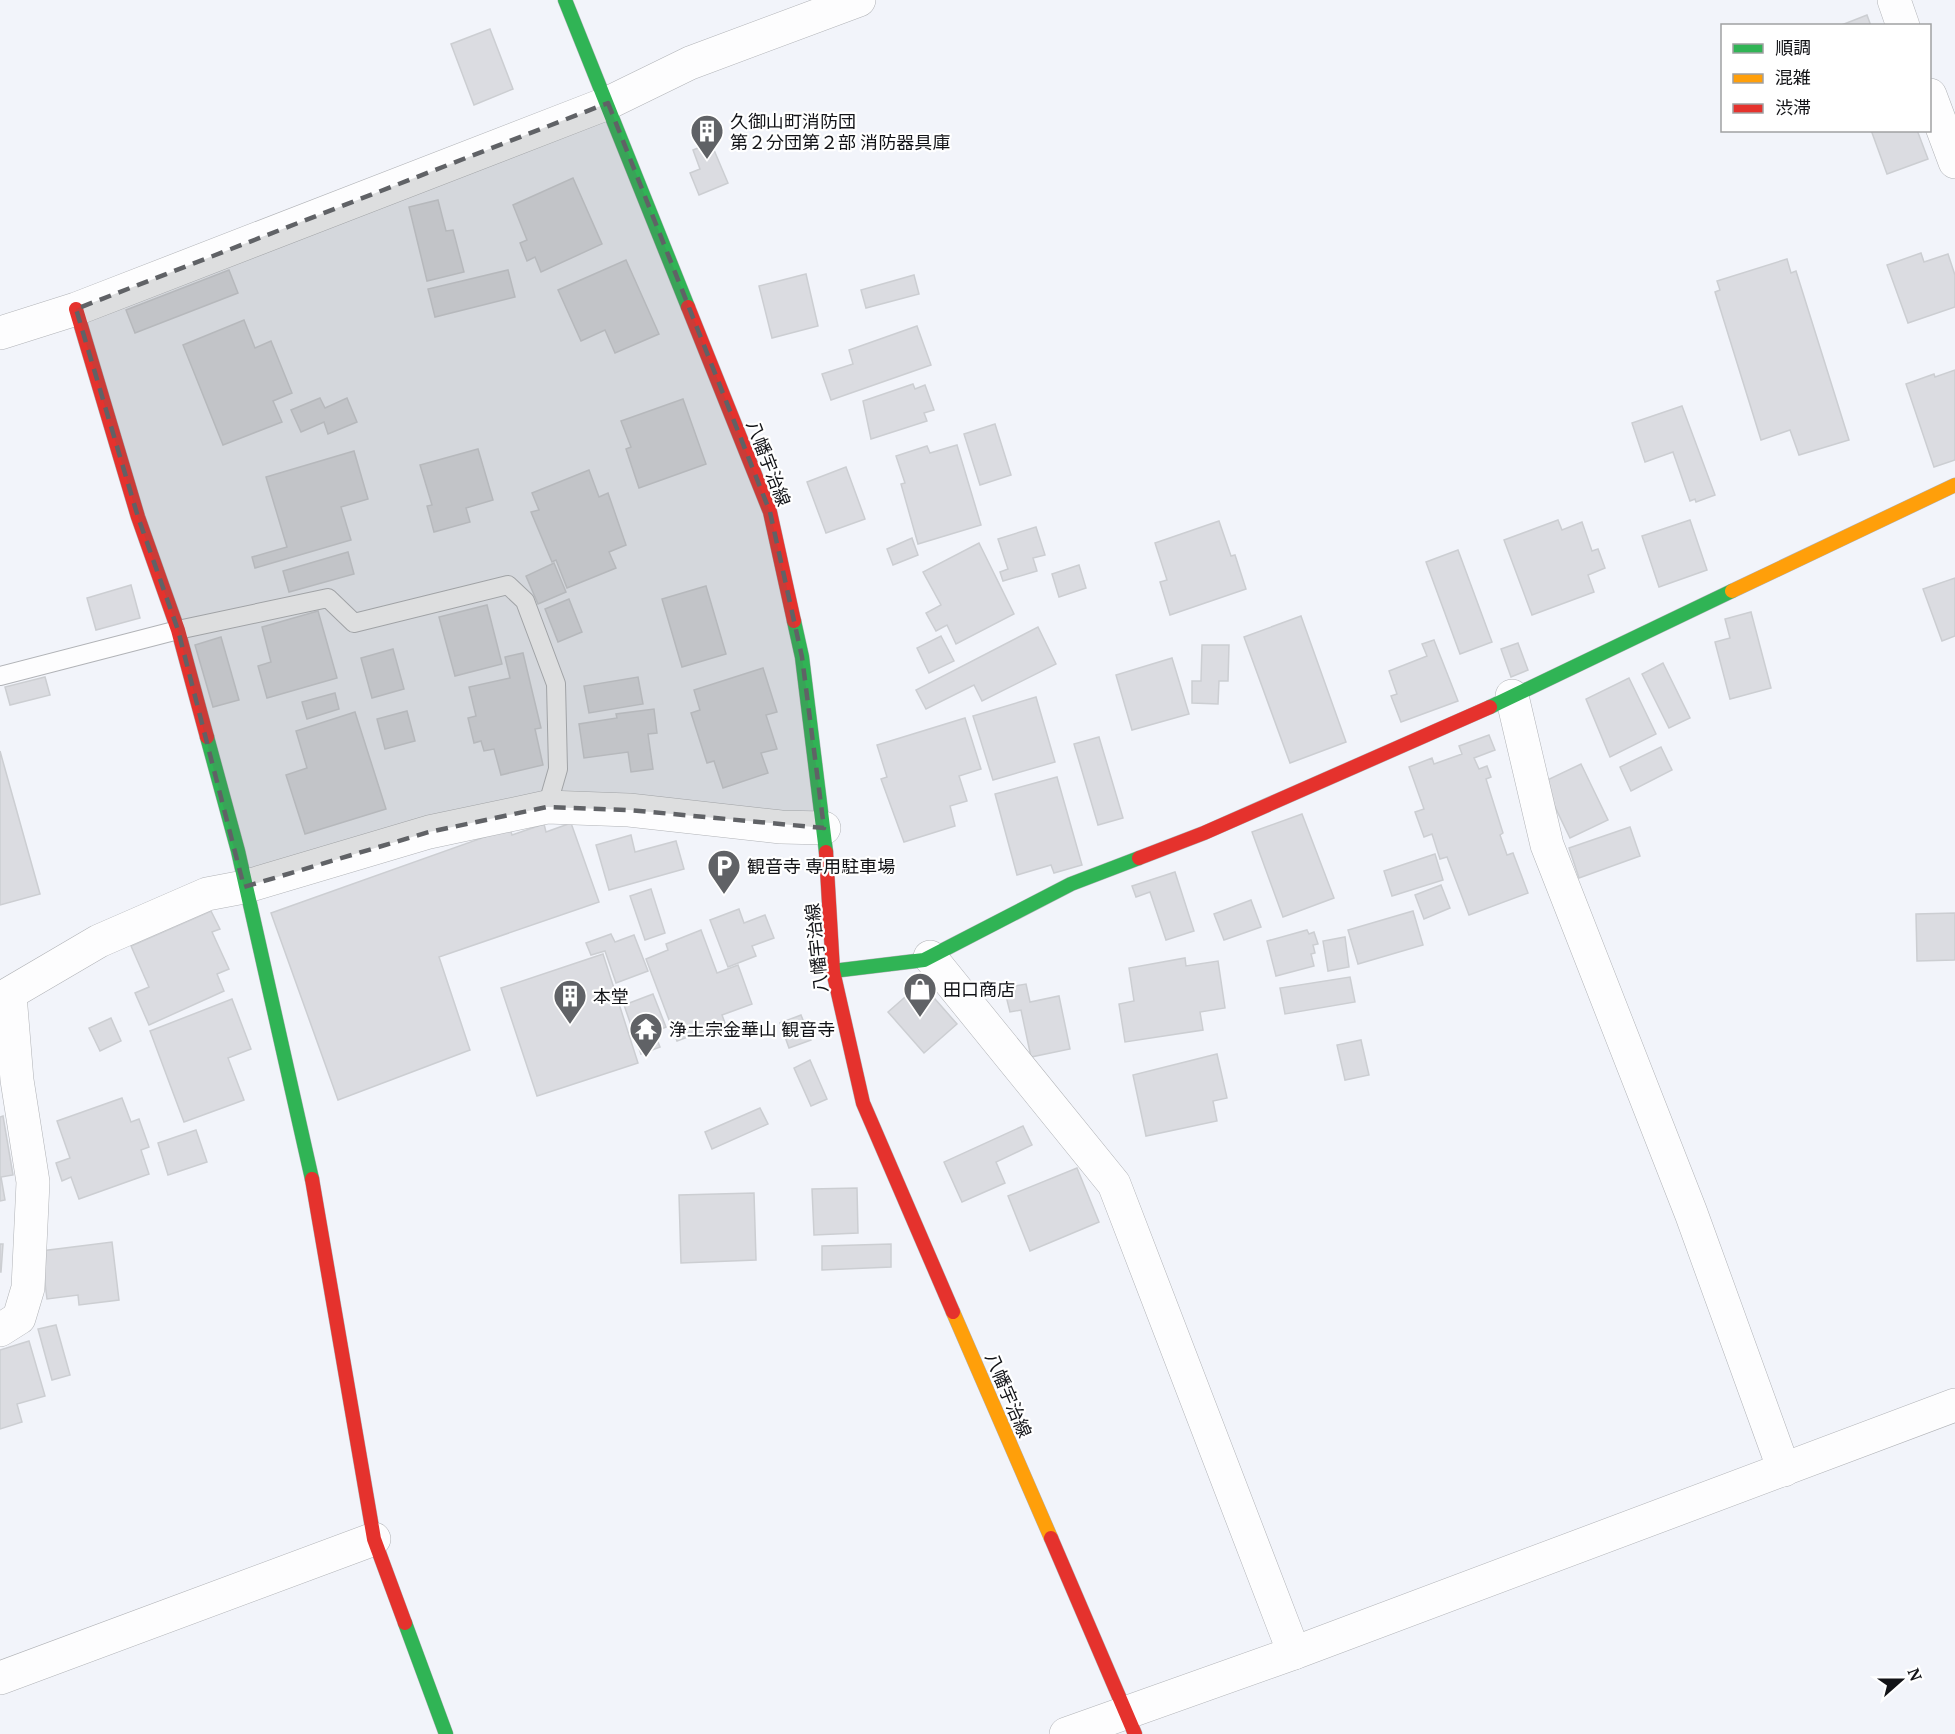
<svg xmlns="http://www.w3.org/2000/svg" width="1955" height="1734" viewBox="0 0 1955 1734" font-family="'PT Serif','Noto Sans JP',serif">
<rect width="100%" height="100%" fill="#f2f4fa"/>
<!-- building -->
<g fill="#dbdce1" stroke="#ccced2" stroke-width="1.5">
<polygon points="1867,15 1871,26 1839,26"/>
<polygon points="490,29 513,89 474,105 451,44"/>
<polygon points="1871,130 1917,130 1928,159 1887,174"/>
<polygon points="711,143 728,183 699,195 690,173 700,169 693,150"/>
<polygon points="573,178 602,244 541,272 535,257 527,261 520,243 527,240 513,205"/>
<polygon points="438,200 446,231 453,230 464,272 427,281 409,207"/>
<polygon points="1921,253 1924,262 1948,254 1955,275 1955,307 1908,323 1887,265"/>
<polygon points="1787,259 1791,273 1796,271 1849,440 1799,455 1790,430 1761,440 1715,292 1720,290 1717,281"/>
<polygon points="626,260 659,334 615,353 605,330 581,341 558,290"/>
<polygon points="229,270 238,293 135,333 126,310"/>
<polygon points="508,270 515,297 435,317 428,289"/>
<polygon points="806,274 818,326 772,338 759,286"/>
<polygon points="914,275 919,294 866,308 861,290"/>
<polygon points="244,320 255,348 271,341 292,393 273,401 282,422 223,445 183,345"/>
<polygon points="917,326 931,365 831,400 822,374 853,364 849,350"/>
<polygon points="1955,370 1955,460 1934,467 1906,384 1934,374 1935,377"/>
<polygon points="913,384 915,389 925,385 934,410 924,413 927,421 871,439 863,401"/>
<polygon points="320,398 325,408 347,398 357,422 328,434 324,422 301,432 291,410"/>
<polygon points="683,399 706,464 639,488 626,449 631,447 621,421"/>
<polygon points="1682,406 1715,495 1696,502 1695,499 1690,501 1673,452 1645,462 1632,423"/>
<polygon points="995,424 1011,475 980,485 964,434"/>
<polygon points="957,445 981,525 918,544 901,484 905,483 896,456 927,446 930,453"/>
<polygon points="478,449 493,500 466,508 470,522 434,532 427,506 432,505 420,465"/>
<polygon points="354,451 368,499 341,507 351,540 255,568 252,557 287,547 266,477"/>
<polygon points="846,467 865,519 826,533 807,482"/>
<polygon points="589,470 599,497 608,493 626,545 609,552 616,568 567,588 556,560 552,562 531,512 539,510 532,493"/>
<polygon points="1558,520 1562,530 1582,522 1592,551 1598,549 1605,568 1588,575 1594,592 1532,615 1504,540"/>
<polygon points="1690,520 1707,570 1659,587 1642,536"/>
<polygon points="1219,521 1231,556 1235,555 1246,589 1170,615 1160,582 1167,580 1155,543"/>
<polygon points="1036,527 1045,555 1033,558 1037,571 1003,581 1000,572 1008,569 998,539"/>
<polygon points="912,538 918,555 893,565 887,549"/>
<polygon points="979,543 1014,614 956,644 947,625 936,631 926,613 941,605 923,572"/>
<polygon points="1458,550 1492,642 1460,654 1426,562"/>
<polygon points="348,552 354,574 289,592 283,571"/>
<polygon points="554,563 566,592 538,604 526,576"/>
<polygon points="1079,565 1086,588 1059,597 1052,574"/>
<polygon points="1955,578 1955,636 1942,641 1923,589"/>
<polygon points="131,585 140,618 96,630 87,598"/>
<polygon points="706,586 726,654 682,667 662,599"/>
<polygon points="569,599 582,632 558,642 545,609"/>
<polygon points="487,605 502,664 455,676 439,617"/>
<polygon points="318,611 337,678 267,698 258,666 271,662 262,627"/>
<polygon points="1751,612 1771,688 1730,699 1715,642 1730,638 1725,619"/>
<polygon points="1301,616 1346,742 1290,763 1244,637"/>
<polygon points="1038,627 1056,664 982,701 974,685 926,709 916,690"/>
<polygon points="941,636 954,661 929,673 917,648"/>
<polygon points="221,637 239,700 213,707 195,645"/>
<polygon points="1434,640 1458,701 1401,722 1391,696 1397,694 1389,671 1427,656 1422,644"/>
<polygon points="1518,643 1528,670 1511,677 1501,649"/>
<polygon points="1202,645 1229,645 1228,681 1219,681 1218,704 1192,703 1192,681 1201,681"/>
<polygon points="393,649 404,689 372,698 361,658"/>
<polygon points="523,653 541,728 535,729 543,765 501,775 494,749 484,751 481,741 474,743 468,718 476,716 469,687 510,678 505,657"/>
<polygon points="1172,658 1189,714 1132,730 1116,675"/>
<polygon points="1663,663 1690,718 1669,728 1642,674"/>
<polygon points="763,668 777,712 766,715 777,749 761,753 768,773 723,788 714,761 707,763 691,713 700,710 694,690"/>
<polygon points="45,677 50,695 10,705 5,687"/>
<polygon points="638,677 643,704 589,713 584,686"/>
<polygon points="1629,678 1656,734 1610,757 1586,699"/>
<polygon points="335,693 339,709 307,719 302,702"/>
<polygon points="1036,697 1055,762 993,780 973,716"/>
<polygon points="654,709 657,733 648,734 653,769 631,772 628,752 584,758 579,724 617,718 616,714"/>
<polygon points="407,711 415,741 385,749 377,719"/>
<polygon points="355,712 386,809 305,834 286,775 307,768 296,731"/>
<polygon points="965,718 981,769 959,776 967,801 950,806 955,826 904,842 881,779 887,777 877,745"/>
<polygon points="1489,735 1495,750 1474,758 1479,769 1487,766 1491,777 1486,779 1503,833 1500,835 1507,855 1513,853 1528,893 1469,915 1447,857 1440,859 1432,834 1424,837 1415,812 1424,809 1409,767 1432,758 1434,764 1462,754 1459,746"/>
<polygon points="1099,737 1123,818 1098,825 1074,744"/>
<polygon points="1661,747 1672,770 1631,791 1620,767"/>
<polygon points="0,751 40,894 0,905"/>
<polygon points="1581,764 1608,820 1570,838 1543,782"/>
<polygon points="1057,777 1082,865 1054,873 1051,865 1017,875 995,794"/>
<polygon points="1302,814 1334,898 1283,917 1252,832"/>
<polygon points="571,823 599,902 439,957 470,1050 338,1100 271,913 510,828 512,835 544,824 546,832"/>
<polygon points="1630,827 1640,856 1579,878 1569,848"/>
<polygon points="631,835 635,852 676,841 684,869 609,890 596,845"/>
<polygon points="1435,854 1443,880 1392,896 1384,871"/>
<polygon points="1175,872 1194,931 1166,940 1150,892 1136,897 1132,886"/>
<polygon points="1441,885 1450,908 1424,919 1415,895"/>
<polygon points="651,889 665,933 645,940 630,896"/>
<polygon points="1251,900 1261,927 1224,940 1214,914"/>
<polygon points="739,909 744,923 765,915 774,938 752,946 756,956 728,967 710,920"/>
<polygon points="211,911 220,929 212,932 229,969 217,974 224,991 149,1025 135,993 149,987 131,946"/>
<polygon points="1413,911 1423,945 1358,964 1348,930"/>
<polygon points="1955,913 1955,960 1917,961 1916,914"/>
<polygon points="701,930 717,973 738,965 752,1004 722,1015 725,1023 677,1041 646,959 668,950 666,944"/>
<polygon points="1307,930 1309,934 1314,932 1318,944 1313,945 1315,953 1311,954 1314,966 1276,976 1267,941"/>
<polygon points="611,934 615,942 634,935 648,971 616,983 605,951 591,955 586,943"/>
<polygon points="1345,937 1349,967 1328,971 1323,941"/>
<polygon points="603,954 638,1063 537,1096 501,988"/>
<polygon points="1185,958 1186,966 1218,961 1225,1008 1200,1012 1203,1030 1125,1042 1119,1004 1134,1001 1129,968"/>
<polygon points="1350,977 1355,1002 1285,1014 1280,988"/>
<polygon points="921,983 957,1024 924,1053 888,1012"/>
<polygon points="1026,984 1030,1002 1059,996 1070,1049 1031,1057 1021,1010 1010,1012 1004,988"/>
<polygon points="653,994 666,1027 654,1032 660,1047 641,1054 624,1005"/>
<polygon points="232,999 251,1049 228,1058 244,1100 184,1122 150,1031"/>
<polygon points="801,1015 811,1040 789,1048 780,1023"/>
<polygon points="111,1018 121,1041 100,1051 89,1028"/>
<polygon points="1361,1040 1369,1075 1345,1080 1337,1045"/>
<polygon points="1217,1054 1227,1098 1213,1101 1217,1121 1146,1136 1133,1075"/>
<polygon points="810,1060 827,1099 811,1106 794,1068"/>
<polygon points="122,1098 131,1122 139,1119 149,1147 141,1150 149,1174 79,1199 71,1177 62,1181 56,1163 70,1158 57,1121"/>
<polygon points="760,1108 768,1124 712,1149 705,1132"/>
<polygon points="3,1116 13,1175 1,1177 5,1200 0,1201 0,1117"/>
<polygon points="1023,1126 1032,1145 996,1162 1005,1183 962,1202 944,1162"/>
<polygon points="196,1130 207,1162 168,1175 158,1143"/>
<polygon points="1077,1168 1099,1222 1030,1251 1008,1196"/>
<polygon points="857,1188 858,1233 814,1235 812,1189"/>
<polygon points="754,1193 756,1260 681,1263 679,1195"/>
<polygon points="112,1242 119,1300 79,1305 78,1295 47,1299 41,1251"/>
<polygon points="0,1244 3,1244 1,1272 0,1272"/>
<polygon points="891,1244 891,1267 822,1270 822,1246"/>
<polygon points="56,1325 70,1375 52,1380 38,1329"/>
<polygon points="29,1341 45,1396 17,1404 22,1422 0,1429 0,1350"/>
</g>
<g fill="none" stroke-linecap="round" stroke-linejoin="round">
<defs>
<polyline id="lane" points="0,676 178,630 328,598 354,623 508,585 525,601 556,684 558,769 547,807"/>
<g id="street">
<polyline points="1894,0 1903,26"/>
<polyline points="1930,95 1955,162"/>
<polyline points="0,333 76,309 608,103 690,63 859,0"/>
<polyline points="1512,696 1547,845 1691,1213 1784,1470"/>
<polyline points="930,957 1114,1184 1294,1653"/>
<polyline points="0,999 99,941 207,894 244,887 429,832 547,807 629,810 781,827 824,828"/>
<polyline points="0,1330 19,1318 28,1288 33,1182 17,1080 10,995"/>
<polyline points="0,1678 374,1539"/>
<polyline points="1066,1734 1294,1653 1955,1405"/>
</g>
<g id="fast">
<polyline points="565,0 688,307"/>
<polyline points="794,621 802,657 826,852"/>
<polyline points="1490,707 1732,591"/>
<polyline points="207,737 238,851 312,1179"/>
<polyline points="833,971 924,960 1071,884 1139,858"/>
<polyline points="405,1623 446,1734"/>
</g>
<g id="slow">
<polyline points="1732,591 1955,485"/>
<polyline points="953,1312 1051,1538"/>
</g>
<g id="jam">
<polyline points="688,307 770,512 794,621"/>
<polyline points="76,309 138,517 178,630 207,737"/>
<polyline points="826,852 833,971 863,1103 953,1312"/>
<polyline points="1139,858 1204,833 1490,707"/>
<polyline points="312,1179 374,1539 405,1623"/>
<polyline points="1051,1538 1135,1734"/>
</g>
</defs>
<!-- lane casing -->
<use href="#lane" stroke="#b1b3b7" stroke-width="20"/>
<!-- street casing -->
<use href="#street" stroke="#b1b3b7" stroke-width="34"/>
<!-- fast casing -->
<use href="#fast" stroke="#b1b3b7" stroke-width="15"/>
<!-- slow casing -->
<use href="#slow" stroke="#b1b3b7" stroke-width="15"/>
<!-- jam casing -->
<use href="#jam" stroke="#b1b3b7" stroke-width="15"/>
<!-- lane -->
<use href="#lane" stroke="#fdfdfe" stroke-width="18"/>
<!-- street -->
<use href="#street" stroke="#fdfdfe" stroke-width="33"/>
<!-- fast -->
<use href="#fast" stroke="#30b455" stroke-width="14"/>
<!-- slow -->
<use href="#slow" stroke="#ff9f0a" stroke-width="14"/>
<!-- jam -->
<use href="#jam" stroke="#e5322d" stroke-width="14"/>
</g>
<!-- marked area -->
<path fill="#606266" fill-opacity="0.2" stroke="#606266" stroke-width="4.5" stroke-dasharray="12 8" stroke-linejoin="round" d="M 608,103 L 770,512 L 802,657 L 824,828 L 629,810 L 547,807 L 429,832 L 244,887 L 178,630 L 138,517 L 76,309 Z"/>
<!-- icons -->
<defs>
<symbol id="building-pin" viewBox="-11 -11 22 30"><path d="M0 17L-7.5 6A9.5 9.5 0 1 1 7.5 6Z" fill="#606266" stroke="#fff"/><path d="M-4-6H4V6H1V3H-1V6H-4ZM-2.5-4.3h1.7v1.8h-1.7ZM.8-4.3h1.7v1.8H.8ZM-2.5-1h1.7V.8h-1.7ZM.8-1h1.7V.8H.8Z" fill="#fff"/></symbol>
<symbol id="parking-pin" viewBox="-11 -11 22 30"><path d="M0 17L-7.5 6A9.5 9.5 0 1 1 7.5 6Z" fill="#606266" stroke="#fff"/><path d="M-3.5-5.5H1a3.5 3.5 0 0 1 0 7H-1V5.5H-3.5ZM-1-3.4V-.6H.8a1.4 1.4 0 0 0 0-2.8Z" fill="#fff"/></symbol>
<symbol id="shop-pin" viewBox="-11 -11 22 30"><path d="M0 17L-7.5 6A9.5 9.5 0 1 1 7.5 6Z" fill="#606266" stroke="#fff"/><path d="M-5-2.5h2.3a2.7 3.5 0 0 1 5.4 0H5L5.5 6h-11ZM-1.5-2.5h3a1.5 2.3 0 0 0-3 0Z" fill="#fff"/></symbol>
<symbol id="temple-pin" viewBox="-11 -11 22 30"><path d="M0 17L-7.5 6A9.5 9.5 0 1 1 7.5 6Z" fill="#606266" stroke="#fff"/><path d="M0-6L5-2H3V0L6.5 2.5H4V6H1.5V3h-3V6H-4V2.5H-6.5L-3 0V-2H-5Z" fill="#fff"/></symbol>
</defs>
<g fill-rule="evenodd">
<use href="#building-pin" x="688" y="112" width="38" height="52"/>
<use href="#parking-pin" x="705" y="847" width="38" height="52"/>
<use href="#shop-pin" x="901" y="970" width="38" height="52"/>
<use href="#building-pin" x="551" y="977" width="38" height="52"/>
<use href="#temple-pin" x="627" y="1010" width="38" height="52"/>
</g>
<g text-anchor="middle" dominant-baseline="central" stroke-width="4.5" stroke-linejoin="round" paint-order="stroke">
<!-- poi labels -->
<g font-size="18" fill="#121317" stroke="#fff" text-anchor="start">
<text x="730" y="121">久御山町消防団<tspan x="730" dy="21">第２分団第２部 消防器具庫</tspan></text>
<text x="747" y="866">観音寺 専用駐車場</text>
<text x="943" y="989">田口商店</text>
<text x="593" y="996">本堂</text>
<text x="669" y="1029">浄土宗金華山 観音寺</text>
</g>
<!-- street labels -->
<g font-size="18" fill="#121317" stroke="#fff">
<text transform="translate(769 463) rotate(69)">八幡宇治線</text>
<text transform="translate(816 948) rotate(-96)">八幡宇治線</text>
<text transform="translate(1009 1395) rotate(67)">八幡宇治線</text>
</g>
</g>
<!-- legend -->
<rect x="1721" y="24" width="210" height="108" fill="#ffffff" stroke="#a0a1a2" stroke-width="1.5"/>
<rect x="1733" y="44" width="30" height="9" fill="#30b455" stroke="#a0a1a2" stroke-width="1.5"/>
<text x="1775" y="54" font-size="18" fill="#121317">順調</text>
<rect x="1733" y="74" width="30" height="9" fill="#ff9f0a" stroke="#a0a1a2" stroke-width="1.5"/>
<text x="1775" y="84" font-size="18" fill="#121317">混雑</text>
<rect x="1733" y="104" width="30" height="9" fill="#e5322d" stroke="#a0a1a2" stroke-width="1.5"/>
<text x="1775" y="114" font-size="18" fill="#121317">渋滞</text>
<!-- north arrow -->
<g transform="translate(1901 1680) rotate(69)" stroke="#ffffff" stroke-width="4.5" paint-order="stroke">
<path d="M0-4.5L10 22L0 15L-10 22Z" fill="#121317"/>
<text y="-9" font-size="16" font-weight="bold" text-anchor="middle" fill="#121317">N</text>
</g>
</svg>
